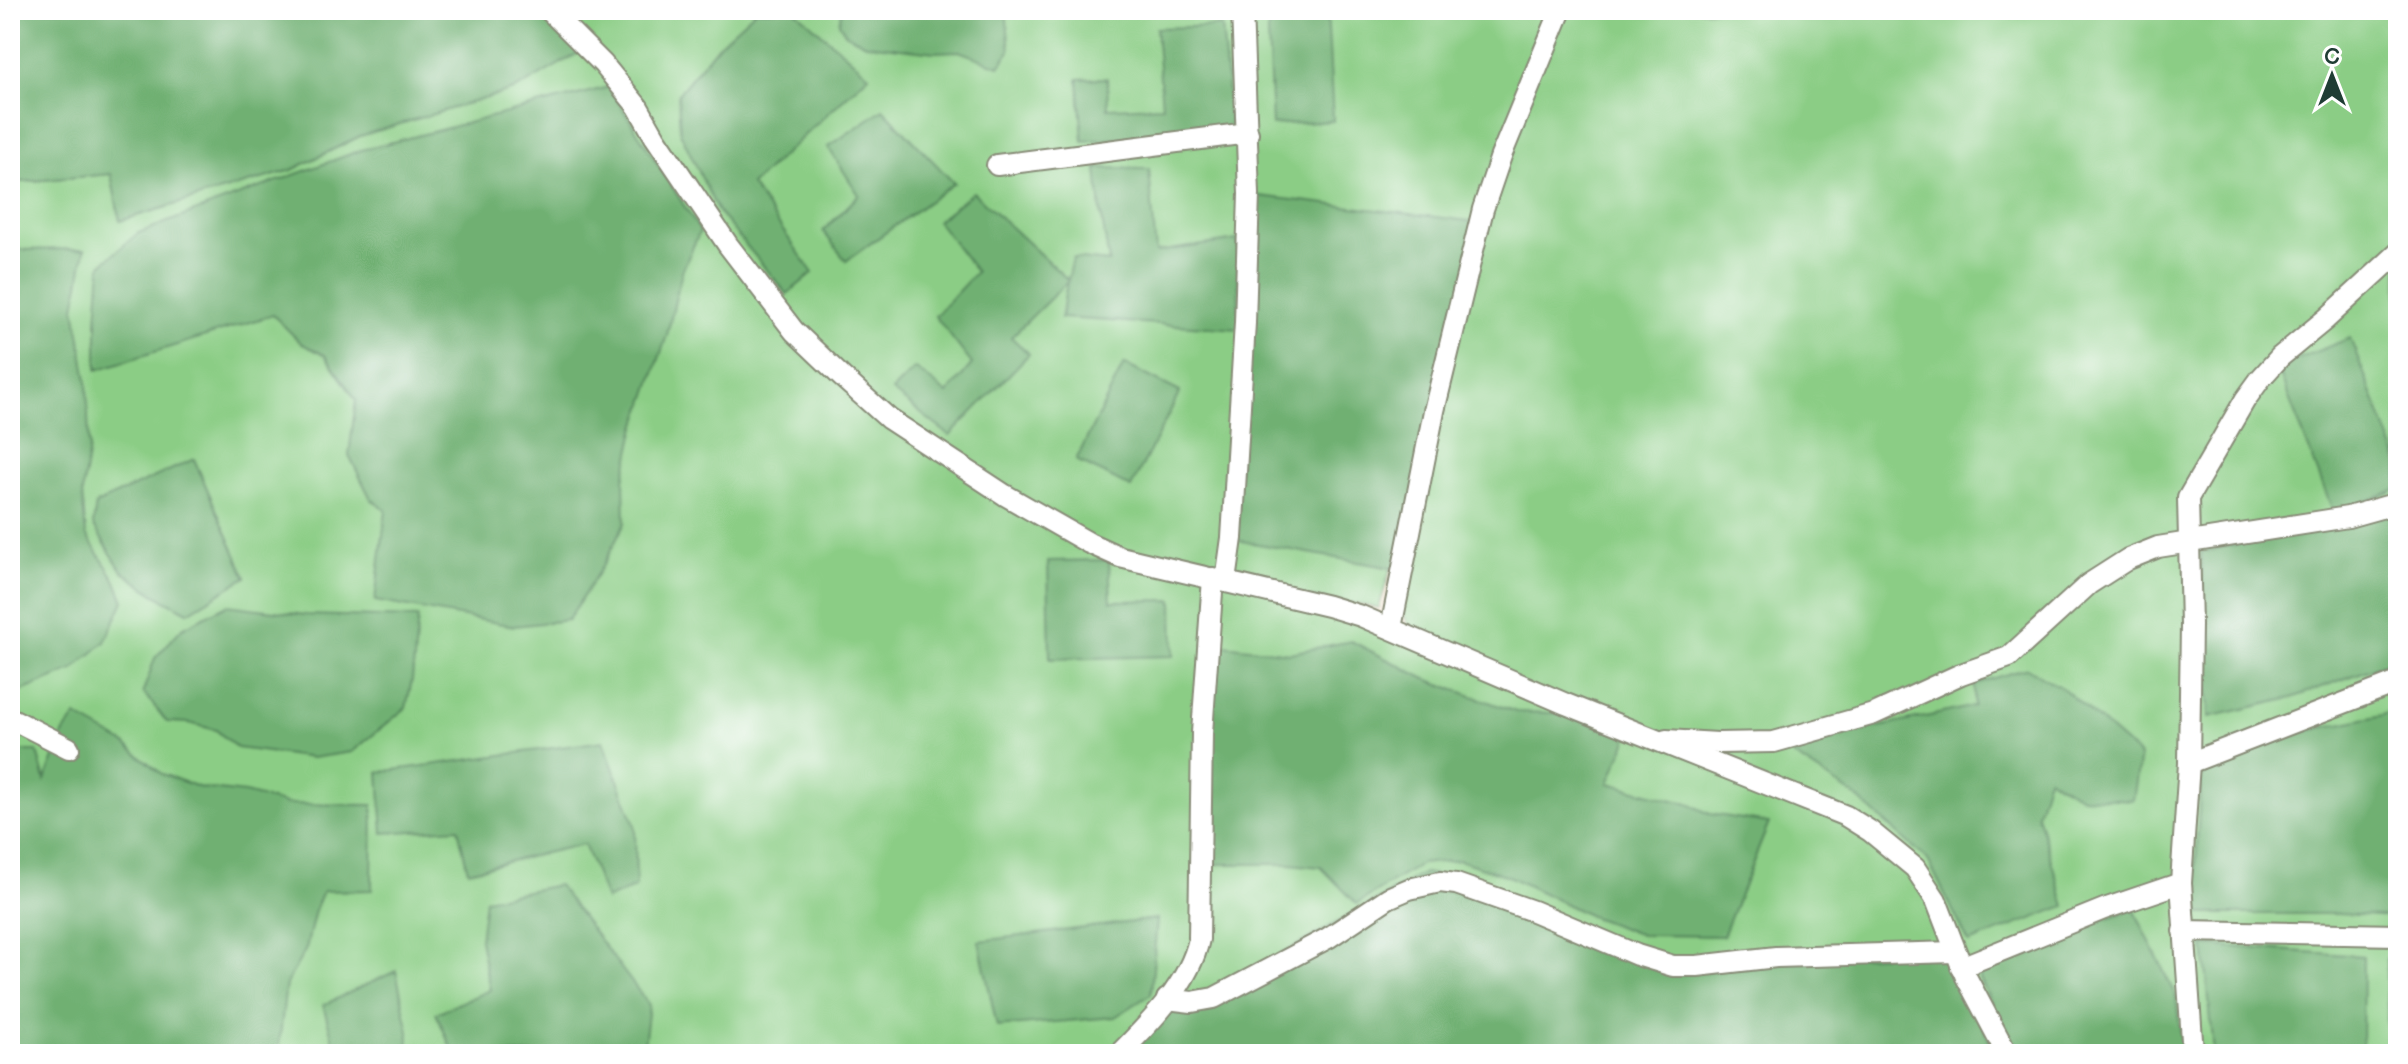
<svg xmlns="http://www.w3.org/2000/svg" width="2408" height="1064" viewBox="0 0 2408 1064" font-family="'Balsamiq Sans',sans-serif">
<rect width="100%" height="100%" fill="#fff"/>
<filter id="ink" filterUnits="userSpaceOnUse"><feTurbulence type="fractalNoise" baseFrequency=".0125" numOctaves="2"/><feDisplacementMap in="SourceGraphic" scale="16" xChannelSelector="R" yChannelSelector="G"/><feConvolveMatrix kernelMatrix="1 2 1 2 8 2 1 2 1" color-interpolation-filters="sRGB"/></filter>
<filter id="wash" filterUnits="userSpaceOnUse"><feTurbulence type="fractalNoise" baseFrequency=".006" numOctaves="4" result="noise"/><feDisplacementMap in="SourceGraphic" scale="32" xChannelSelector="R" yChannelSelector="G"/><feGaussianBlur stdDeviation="1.8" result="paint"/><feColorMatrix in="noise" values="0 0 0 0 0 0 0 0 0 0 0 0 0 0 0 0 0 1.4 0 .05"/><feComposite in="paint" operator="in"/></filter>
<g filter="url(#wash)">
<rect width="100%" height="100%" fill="#f1dbbb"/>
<!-- green -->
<path fill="#8bcd85" stroke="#55855c" stroke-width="2" fill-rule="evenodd" d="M 545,10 L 2398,10 L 2398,1054 L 1996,1054 L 1950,953 L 1113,1054 L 10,1054 L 10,183 L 111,174 L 120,220 L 292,170 L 360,136 L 426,115 ZM 1428,443 L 1398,603 L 1416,640 L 1309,597 L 1379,608 Z"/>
<!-- forest -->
<g fill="#70b072" stroke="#487653" stroke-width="2">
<polygon points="10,10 545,10 585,49 517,89 360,136 292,170 120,221 111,174 10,183"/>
<polygon points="756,10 795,10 869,75 751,185 813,273 787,294 718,212 680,132 678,94 719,44"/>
<polygon points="842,10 1006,10 1010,51 999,66 959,51 935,52 866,44 846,34 839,23"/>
<polygon points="1267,10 1327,10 1333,121 1272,125"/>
<polygon points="1222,26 1231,130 1083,141 1078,79 1107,78 1108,108 1162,106 1156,28"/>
<polygon points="609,87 700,231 682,271 667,335 635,430 624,480 625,523 603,565 568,620 514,626 375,601 386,510 371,499 349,455 356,400 325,355 302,344 273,315 97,370 97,321 101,265 138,233 361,150"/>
<polygon points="883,109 954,183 846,261 823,231 859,195 828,147"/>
<polygon points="1097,168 1149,169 1156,252 1238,240 1239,329 1061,318 1067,282 1011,337 1029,354 950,436 892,391 915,368 947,394 972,364 935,316 976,272 937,221 973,192 1068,280 1073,258 1109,262 1101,212"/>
<polygon points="1251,195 1479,222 1403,570 1235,540"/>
<polygon points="85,249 75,308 87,381 89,448 82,493 86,535 115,579 124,601 105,642 73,670 10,696 10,250"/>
<polygon points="2350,338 2398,460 2398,489 2334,514 2277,367"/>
<polygon points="1124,364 1180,392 1131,488 1076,460"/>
<polygon points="194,459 246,577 188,612 155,595 122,571 93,525 96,504"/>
<polygon points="2398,509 2398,659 2292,698 2209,717 2201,552"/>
<polygon points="1109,560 1111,601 1173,600 1174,656 1050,659 1048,561"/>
<polygon points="227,605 306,615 418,618 412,680 406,708 352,752 312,758 237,748 216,730 189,723 167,722 143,692 155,658 182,628"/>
<polygon points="1351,641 1426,679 1516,712 1557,713 1629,735 1609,783 1689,804 1710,814 1769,823 1723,936 1641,935 1590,916 1508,876 1459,860 1421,864 1357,904 1321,867 1289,864 1214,864 1197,844 1209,643 1290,653"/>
<polygon points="2027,668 2065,690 2140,756 2133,800 2082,797 2048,778 2037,814 2065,906 1969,943 1928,860 1855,796 1794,756 1799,739 1889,725 1974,706 1974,684"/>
<polygon points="2398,708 2398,917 2337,914 2193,914 2201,776 2239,745 2382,715"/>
<polygon points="76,716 124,743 162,774 201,788 245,793 286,804 373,805 372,890 323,891 315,910 306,949 286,984 278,1054 10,1054 10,751 37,751 45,780 64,732"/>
<polygon points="603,741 635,825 636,887 606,900 584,844 468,871 458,828 383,833 379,772"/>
<polygon points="1424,873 1452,878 1667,963 1950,953 1996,1054 1113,1054 1177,997 1203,999"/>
<polygon points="558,885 649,1005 643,1054 454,1054 436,1013 490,990 480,940 485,899"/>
<polygon points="2134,909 2176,997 2183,1054 2014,1054 1973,963"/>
<polygon points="1157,919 1151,994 1115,1017 997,1027 979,941"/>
<polygon points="2204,945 2363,956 2362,1054 2214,1054"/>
<polygon points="2386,959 2398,959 2398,1054 2388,1054"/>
<polygon points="396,971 409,1032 408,1054 337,1054 323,1005"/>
</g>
</g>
<g filter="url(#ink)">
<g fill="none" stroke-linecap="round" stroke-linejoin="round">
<defs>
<g id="minor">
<polyline points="549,10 603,64 638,107 655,137 728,245 794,331 842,377 889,419 1005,495 1089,543 1120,557 1328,606 1361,616 1566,704 1846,816 1870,831 1915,868 1936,900 1965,975 2007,1054"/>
<polyline points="997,165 1248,133"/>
<polyline points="1226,581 1232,538 1245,323 1249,194 1242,10"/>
<polyline points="1391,628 1434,411 1483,209 1501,156 1561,10"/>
<polyline points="10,718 69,748"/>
<polyline points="1666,740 1718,743 1774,742 1874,714 1961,674 2009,657 2089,584 2128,559 2158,547 2348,517 2398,503"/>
<polyline points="2189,763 2398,682"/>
<polyline points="2183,931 2398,935"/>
<polyline points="1961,967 2104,909 2181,883"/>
<polyline points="1167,999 1192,1002 1214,998 1328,938 1388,898 1409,889 1440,882 1456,884 1533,911 1637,955 1673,966 1697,966 1776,957 1955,952"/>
<path d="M 1119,1054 C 1149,1024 1190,983 1199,939 L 1202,733 L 1213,578"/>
<polyline points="2193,1054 2181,883 2189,763 2191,625 2188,498 2245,400 2261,378 2280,357 2326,319 2398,253"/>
</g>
</defs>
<!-- minor casing -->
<use href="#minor" stroke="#888c78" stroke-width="24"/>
<!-- minor -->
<use href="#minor" stroke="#fff" stroke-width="20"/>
</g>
</g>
<!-- margin -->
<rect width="2408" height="1064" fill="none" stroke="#fff" stroke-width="40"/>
<!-- north arrow -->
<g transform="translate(2332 76)" stroke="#ffffff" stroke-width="6" paint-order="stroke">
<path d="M0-6L14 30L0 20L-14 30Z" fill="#1f3d34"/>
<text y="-12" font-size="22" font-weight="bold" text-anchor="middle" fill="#1f3d34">С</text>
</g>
</svg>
